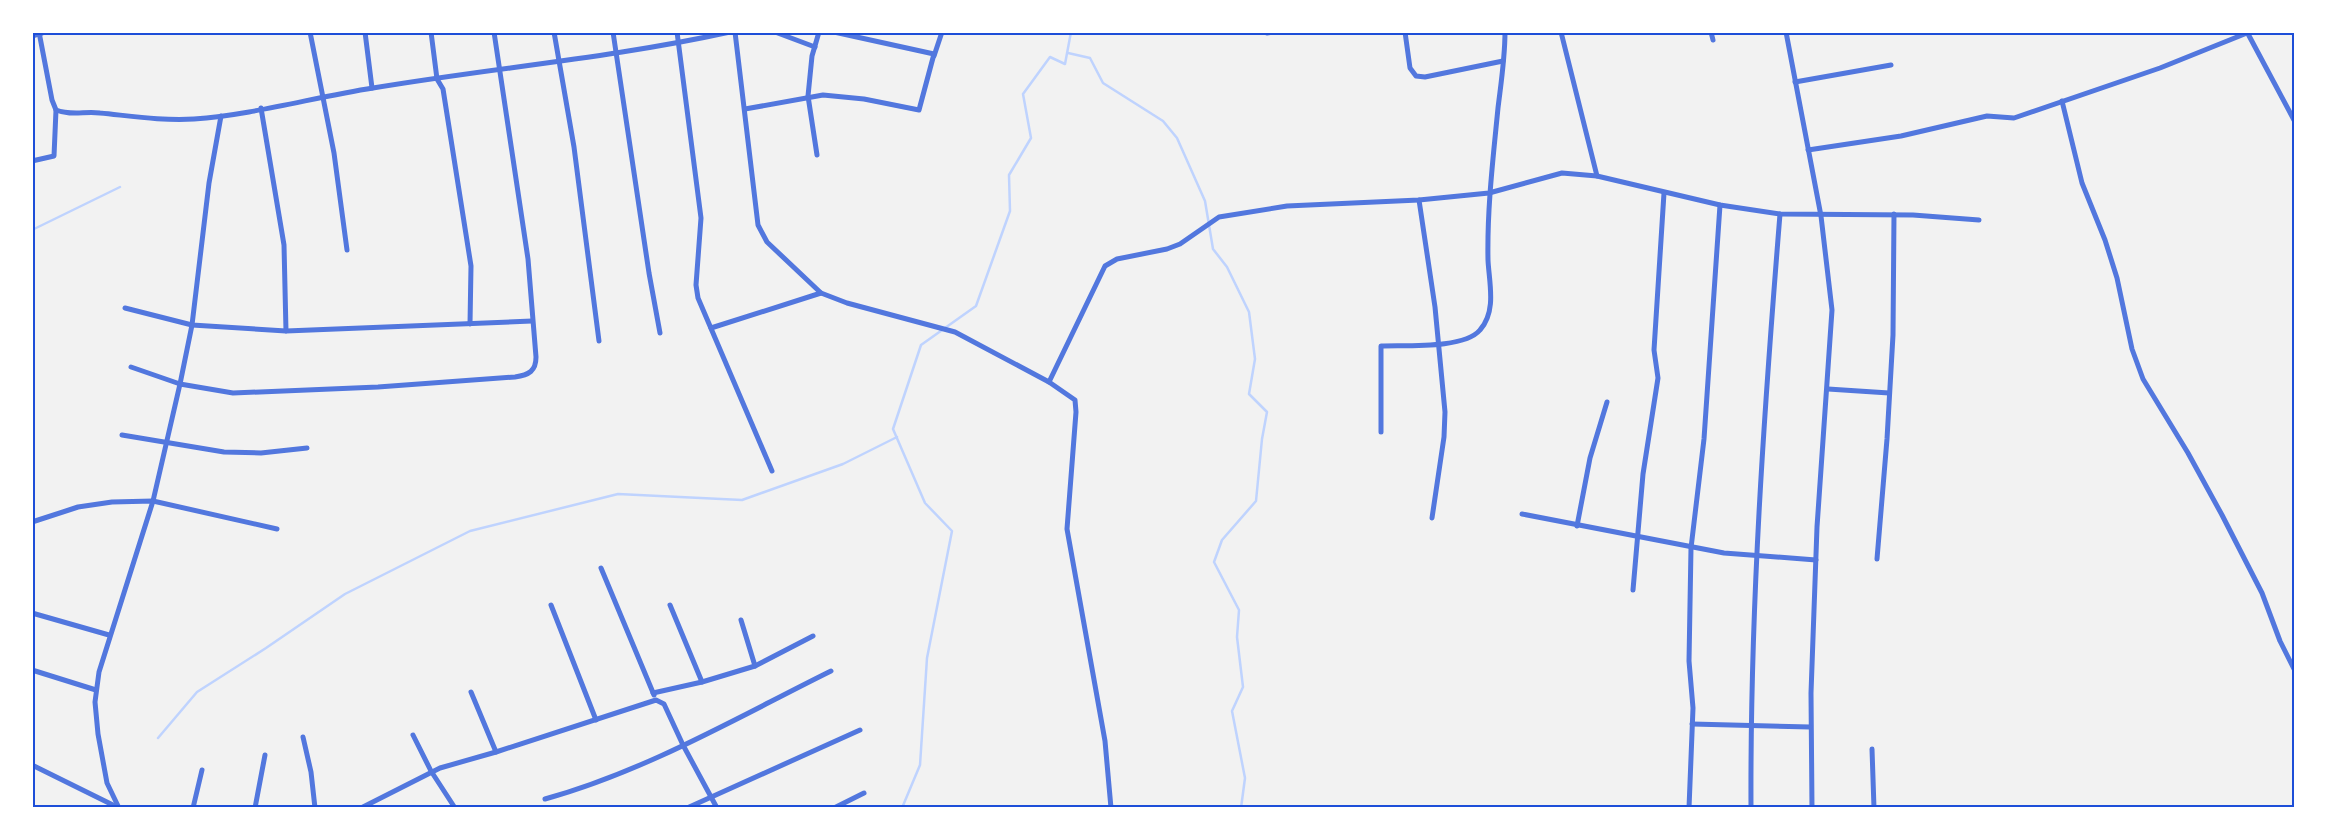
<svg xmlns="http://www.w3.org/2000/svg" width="2327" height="840" viewBox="0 0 2327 840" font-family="Jost,sans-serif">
<rect width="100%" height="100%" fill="#f2f2f2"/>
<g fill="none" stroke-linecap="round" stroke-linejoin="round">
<!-- stream -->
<g stroke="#bfd3fe" stroke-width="2.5">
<polyline points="1068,53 1090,58 1103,83 1163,121 1177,138 1205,201 1213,249 1227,267 1249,312 1255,359 1249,394 1267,412 1262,439 1256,501 1222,540 1214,562 1239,610 1237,637 1243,687 1232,711 1245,778 1241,808"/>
<polyline points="32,230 120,187"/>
<polyline points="158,738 197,692 266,648 345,594 470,531 618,494 742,500 843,464 897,437"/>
<polyline points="902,808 920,765 927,658 952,531 925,503 893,429 921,345 976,306 1010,211 1009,175 1031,138 1023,94 1050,57 1065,64 1071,32"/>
</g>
<!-- minor -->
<g stroke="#5277de" stroke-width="5">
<path d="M 39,32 L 52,100 L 56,110 C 71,116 85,111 100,113 C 131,116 163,121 194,119 C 252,115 315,97 373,88 C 492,68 612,58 730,32"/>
<polyline points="310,32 334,153 347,250"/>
<polyline points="365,32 372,88"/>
<polyline points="431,32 437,79 443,89 471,266 470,324"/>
<polyline points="554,32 574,147 599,341"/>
<polyline points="613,32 649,273 660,333"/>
<polyline points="677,32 701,218 696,285 698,298 772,471"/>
<polyline points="735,32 758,225 767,242 821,293 847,303 955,332 1049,382 1075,400 1076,412 1067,529 1105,741 1111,808"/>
<polyline points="775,32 815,47"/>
<polyline points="1405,32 1410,68 1416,76 1425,77 1503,61"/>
<polyline points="1561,32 1597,176"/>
<polyline points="1711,32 1713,40"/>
<polyline points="1786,32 1821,216 1832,310 1817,527 1811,693 1812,808"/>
<polyline points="2247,32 2294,120"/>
<polyline points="1267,33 1273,32"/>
<polyline points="32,36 42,33"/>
<polyline points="934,56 942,32"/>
<polyline points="1795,82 1891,65"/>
<polyline points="2062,101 2082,183 2105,240 2117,278 2132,349 2143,379 2188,453 2222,515 2262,593 2280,641 2294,669"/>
<polyline points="261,108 284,245 286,331"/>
<polyline points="745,109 823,95 864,99 919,110 934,54 834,32"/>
<polyline points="1808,150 1901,136 1987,116 2014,118 2160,68 2247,33"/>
<polyline points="817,155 808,96 812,56 819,32"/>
<polyline points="32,161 54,156 56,110"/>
<polyline points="1419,200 1435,307 1445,412 1444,437 1432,518"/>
<polyline points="125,308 192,325 286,331 532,321"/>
<polyline points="711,328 821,293"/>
<path d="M 131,367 L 180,384 L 233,393 L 378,387 L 515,377 C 529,375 536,371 536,357 L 528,259 L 494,32"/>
<polyline points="1049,382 1105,266 1117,259 1167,249 1180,244 1219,217 1287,206 1419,200 1489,193 1562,173 1597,176 1720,205 1780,214 1913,215 1979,220"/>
<polyline points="1828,389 1889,393"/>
<path d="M 1381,432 L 1381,346 C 1406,345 1464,349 1480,330 C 1497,311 1489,282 1488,260 C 1487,209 1493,159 1498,108 C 1501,83 1505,58 1505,32"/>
<polyline points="122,435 224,452 261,453 307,448"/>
<polyline points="1522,514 1724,553 1816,560"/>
<polyline points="32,522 78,507 112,502 153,501 277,529"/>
<polyline points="1577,526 1590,458 1607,402"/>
<polyline points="1877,559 1887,439 1893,335 1894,214"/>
<polyline points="601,568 654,695"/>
<polyline points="1633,590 1643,474 1658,378 1654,350 1664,193"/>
<polyline points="551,605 596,720"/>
<polyline points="670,605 702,682"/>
<polyline points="32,613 109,635"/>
<polyline points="741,620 755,666"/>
<polyline points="32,670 96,690"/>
<polyline points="471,692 496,752"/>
<polyline points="653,693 702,682 755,666 813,636"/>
<polyline points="1692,724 1810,727"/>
<polyline points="413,735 431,771 455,808"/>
<polyline points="303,737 311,772 315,808"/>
<polyline points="1872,749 1874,808"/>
<polyline points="32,765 119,808"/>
<path d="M 545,799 C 646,771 738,717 831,671"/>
<polyline points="119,808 107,783 98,734 95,702 99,672 153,501 180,384 192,325 209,183 221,116"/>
<polyline points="193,808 202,770"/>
<polyline points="255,808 265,755"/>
<polyline points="361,808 440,768 496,752 656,700 664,704 683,745 717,808"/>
<polyline points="687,808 860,730"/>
<polyline points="834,808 864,793"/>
<polyline points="1689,808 1693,708 1689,661 1691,548 1704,439 1720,205"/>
<path d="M 1751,808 C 1750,609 1764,412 1780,214"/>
</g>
</g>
<!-- border -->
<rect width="2327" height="840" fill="none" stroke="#ffffff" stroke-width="68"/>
<rect x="34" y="34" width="2259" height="772" fill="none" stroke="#1d4ed8" stroke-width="2"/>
</svg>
